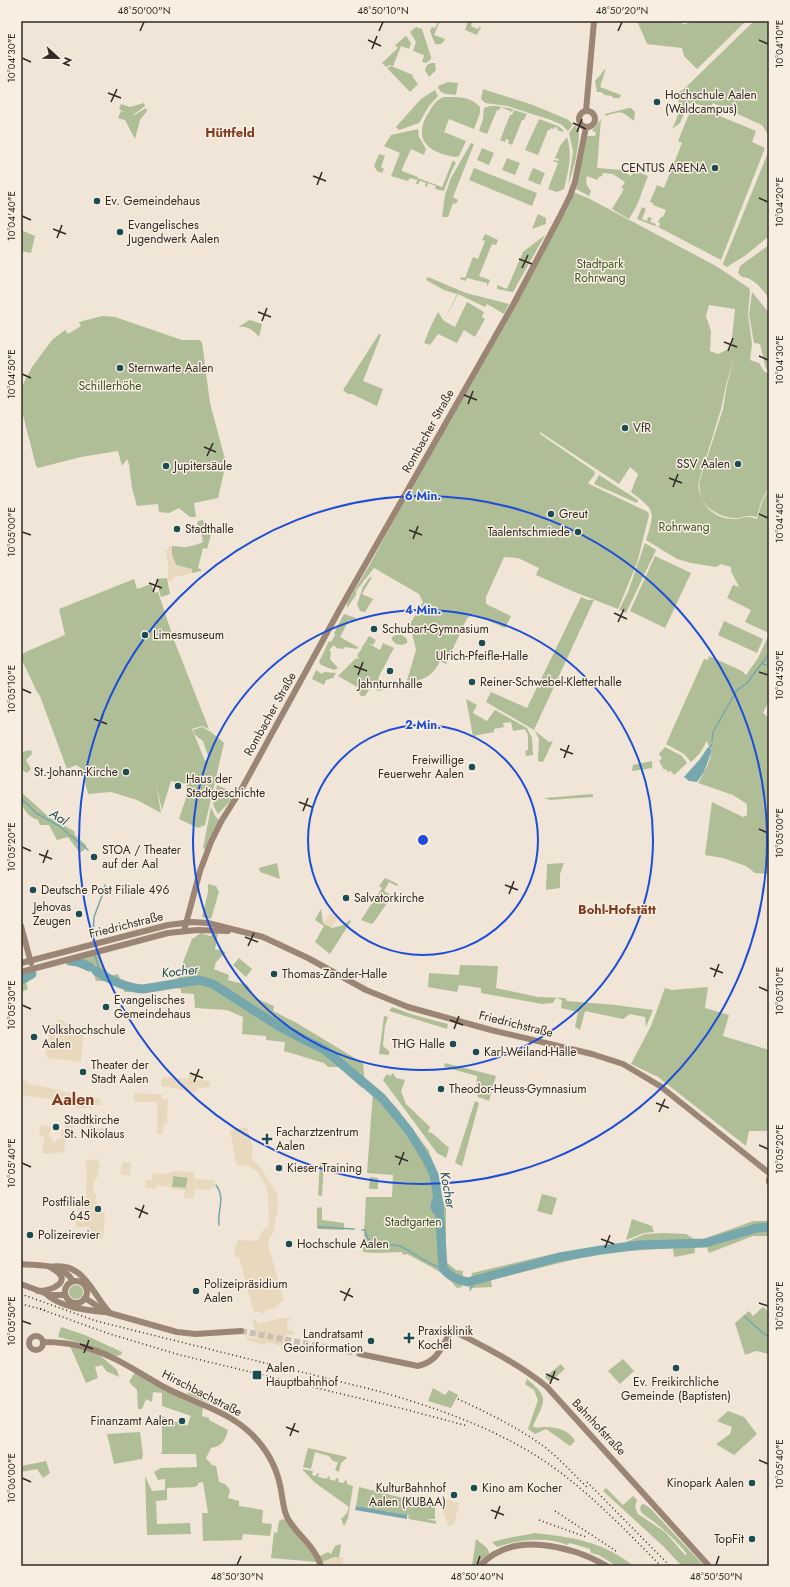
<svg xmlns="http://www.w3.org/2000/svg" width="790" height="1587" viewBox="0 0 790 1587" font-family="Jost,sans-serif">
<rect width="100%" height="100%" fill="#f0e5d6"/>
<!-- green -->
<g fill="#afbe97" fill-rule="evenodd">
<path d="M 437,21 L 440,21 L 434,35 L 445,39 C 443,44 440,45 435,44 L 430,31 L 432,27 L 435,28 L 438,22 Z"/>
<polygon points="468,21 472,21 471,26 478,29 480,26 481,27 477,35 465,30"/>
<polygon points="637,21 677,21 684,24 698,21 746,21 697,69 684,56 682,48 647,44"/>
<path d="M 754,21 L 769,21 L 769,136 L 762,125 L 713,103 L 710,108 L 693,103 L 688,104 L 680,123 L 672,129 C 678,117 682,107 676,94 L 685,88 Z"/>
<polygon points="416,27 422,29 431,57 431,59 426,63 422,62 424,55 413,51 416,42 410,32"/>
<polygon points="406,36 411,43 409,49 401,46 393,66 389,65 386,67 382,63 398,48 395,45"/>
<polygon points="431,63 435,63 436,70 429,77 425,70 427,65"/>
<polygon points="391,66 413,75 412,76 418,84 410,92 387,68"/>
<polygon points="606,68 600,87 621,95 620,98 613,98 612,96 605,95 601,92 597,92 595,81"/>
<path d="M 448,82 L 458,83 L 456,95 C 448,94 439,95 438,86 Z"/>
<polygon points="483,89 533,105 569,120 569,121 573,124 568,131 562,125 551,120 507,106 485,103 481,99"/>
<polygon points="435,90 438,96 429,106 419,123 399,130 396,127 421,99"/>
<path d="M 444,97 C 456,97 471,96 480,107 L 480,113 L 474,129 L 449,119 L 444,132 L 466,141 L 459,156 L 456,157 C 429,153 411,140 429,112 C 432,106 437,99 444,97 Z"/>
<polygon points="144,103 145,106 133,115 133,116 146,108 147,111 140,120 135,139 125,120 118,118 121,111 125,112 119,109 121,104 130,107"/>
<polygon points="497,106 513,109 512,112 501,107 499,110 497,110 487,134 479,131 483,119 484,108 490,106"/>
<polygon points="692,107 710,112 756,131 752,142 765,148 721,260 660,228 637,219 642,207 646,209 642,219 647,221 648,217 652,218 650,222 656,224 655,226 659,227 660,223 658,222 661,217 663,217 666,210 653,205 653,203 650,202 657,185 664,188 682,143 678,141"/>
<path d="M 629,108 L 631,108 L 635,112 L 634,121 C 621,110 621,111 605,116 L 605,114 Z"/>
<polygon points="514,110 527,114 524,120 522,120 512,145 508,143 509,140 506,139 505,142 500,140 510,115 512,115"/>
<polygon points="539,119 558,126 563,130 563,132 557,130 558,128 555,127 554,129 551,128 550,130 548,130 538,155 525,150"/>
<path d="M 601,119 L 597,168 L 622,170 L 631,176 L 633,170 L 648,176 L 637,205 L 629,219 L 612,209 L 624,189 L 621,188 L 625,182 L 613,174 L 603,173 L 602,176 L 599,177 L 597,180 L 587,176 C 585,183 587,186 591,191 L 589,196 L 576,189 L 586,136 L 595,136 L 596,132 L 592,131 Z"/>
<path d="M 575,125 L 579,130 C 579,149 574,168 568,186 L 573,151 L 569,133 Z"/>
<polygon points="418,129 419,137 426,149 424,155 411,149 402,169 402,171 418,177 417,180 410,178 408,181 391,176 400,153 384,146 391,135"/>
<path d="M 567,137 C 573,154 568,173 564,189 L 557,192 L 548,189 L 558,163 L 553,161 L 554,160 L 558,161 L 559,159 L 555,158 L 560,146 Z"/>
<polygon points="471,143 474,144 453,197 458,200 456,204 453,203 448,217 442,217 445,195 451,178"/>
<polygon points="482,148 494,153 489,165 477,160"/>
<polygon points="379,154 385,156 381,167 384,169 382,173 377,171 374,166"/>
<polygon points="767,155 769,155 769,236 746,255 727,267 723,265 724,261"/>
<polygon points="507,158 520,163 515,175 502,170"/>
<polygon points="453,160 456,163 451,172 444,191 435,189 436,186 428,183 427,187 425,186 426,183 420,181 418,184 416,184 418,178 442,187"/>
<polygon points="474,168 537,193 532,206 469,180"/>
<polygon points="533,168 545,173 540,185 528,180"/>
<path d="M 573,192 L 588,198 L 716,266 L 749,288 L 750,291 L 748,314 L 752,344 L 750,360 L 741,357 L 759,363 L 764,371 L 769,374 L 769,487 L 761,502 L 757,517 C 744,514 745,518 735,518 C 724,518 709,511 704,502 C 700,497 700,490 699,483 L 723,409 L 727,385 L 735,355 L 726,385 L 721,409 L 698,484 C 700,504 713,520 736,519 C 746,518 745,515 757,519 L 762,502 L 769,489 L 769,633 L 745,622 L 751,610 L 727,598 L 733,585 L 739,587 L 731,571 L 731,567 L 721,564 L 716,567 L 691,563 L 677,559 L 646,540 C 655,511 656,511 631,492 L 638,474 L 630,467 L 619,484 L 540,432 L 540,434 L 594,471 L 595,474 L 588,483 L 589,484 L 648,512 L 649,515 L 637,563 L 618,609 L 572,591 L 536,575 L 539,568 L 518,558 L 504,557 L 486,597 L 486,604 L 511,616 L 505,628 L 474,614 L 467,618 L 446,664 L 440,661 C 432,678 423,679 406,684 L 416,650 L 410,624 L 423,602 L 419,594 L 374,568 L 356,591 L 356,595 L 347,608 L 347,603 L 369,566 ZM 709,305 L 735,309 L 731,348 L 718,354 L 710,351 L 711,331 L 706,316 Z"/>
<polygon points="538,214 546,218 546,224 532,229"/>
<polygon points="21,230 35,236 31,253 21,251"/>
<polygon points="485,234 498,240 496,245 492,244 479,276 490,280 487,287 487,283 467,278 465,281 460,279 461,277 465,278 473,257 478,259 485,241 482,240"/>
<polygon points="545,235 513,292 497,289 497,285 507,289 523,252"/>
<path d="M 769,245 L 769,298 C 763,290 753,277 742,277 L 738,273 L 740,266 Z"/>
<polygon points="428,277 466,293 509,304 504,314 487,304 485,307 458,294 444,321 455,327 467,302 484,312 482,317 485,319 475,337 464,330 457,343 438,334 430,345 424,343 431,326 438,312 444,321 457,294 444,290 426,280"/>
<polygon points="752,292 769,313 769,370 766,369 760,344 754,343 749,314"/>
<polygon points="102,316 115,317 182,340 199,340 202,342 210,403 226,463 218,498 194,503 196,517 190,517 179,508 169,513 159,512 158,504 137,506 132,488 129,464 127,459 122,466 118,451 81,457 38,468 36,466 23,415 21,414 21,388 32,367 52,340 65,330 68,334 81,326 79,322"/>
<path d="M 250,320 L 262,324 L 259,337 C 253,330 248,326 238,327 Z"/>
<polygon points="379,334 381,335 363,381 383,389 377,406 352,394 348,394 343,390"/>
<polygon points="599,475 638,500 637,503 594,484"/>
<path d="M 203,520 L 206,527 L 205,533 L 211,535 L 207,549 L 203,548 L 198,568 L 202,570 L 201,571 L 192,573 L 191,569 L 176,565 L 172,555 L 172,546 C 176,546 179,547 182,547 C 187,548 199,544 203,542 L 200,526 L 197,525 L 198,521 Z"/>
<polygon points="645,543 656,550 626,613 619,610 628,592"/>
<polygon points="655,556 691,573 665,628 630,611"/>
<polygon points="372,577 362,594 373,599 365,612 360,611 357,604 363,587 369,578"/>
<polygon points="167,578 170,594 161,597 156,579"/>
<polygon points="134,579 137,589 151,584 155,593 158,592 174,640 209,729 202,726 192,729 205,761 209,759 203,741 195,735 193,730 202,727 211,732 224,743 205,825 198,828 179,819 186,798 187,784 171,781 162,810 156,784 161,813 137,800 111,792 88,794 82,769 76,765 67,769 40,696 37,692 21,658 21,654 65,635 59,609"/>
<polygon points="581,597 588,600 594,600 534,730 486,702 491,692 527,708"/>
<polygon points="344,614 356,618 353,622 349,620 340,637 358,647 357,649 345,647 343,649 336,648 334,645 329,650 331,652 330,659 338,668 334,670 321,665 319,662 329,641 331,642 335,635 334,633"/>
<polygon points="724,621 763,639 757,653 718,635"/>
<polygon points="396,635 402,635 407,639 407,643 402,645 396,644 392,640 392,637"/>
<polygon points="369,636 376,640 373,645 367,643 380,650 383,643 394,648 378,678 381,680 380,681 388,686 382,690 378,691 373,687 371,687 365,696 361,696 358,691 359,688 338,676 356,658 358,659 359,658 357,656"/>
<path d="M 767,639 L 769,639 L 769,701 L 763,713 L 769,718 L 769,874 L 755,873 L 746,866 L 723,858 L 705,855 L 712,802 L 743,817 L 747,815 L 747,804 L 733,795 L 698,783 C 705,772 710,762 712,749 L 709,747 L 707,741 L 700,753 L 691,762 L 684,754 L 666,744 L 704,659 L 708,660 L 709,656 L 742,671 L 746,675 L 758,658 Z"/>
<polygon points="316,670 322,674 324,672 336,673 333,678 326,680 324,685 312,679"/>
<polygon points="466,699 477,705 473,713 487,721 495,710 527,728 532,738 533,755 526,756 525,751 528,750 528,735 525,729 513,731 511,722 503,723 504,727 494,729 494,732 473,736"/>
<polygon points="535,731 549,742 553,741 543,762 538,761 539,739"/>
<polygon points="665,747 682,756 687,763 674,775 671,771 668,772 666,769 664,770 659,761 662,758 659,754"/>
<polygon points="31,750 32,754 26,760 31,769 27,773 21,769 21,752"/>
<polygon points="652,761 652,768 632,771 633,765"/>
<polygon points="217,785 237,794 218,814 213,805"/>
<path d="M 21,792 L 50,818 L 74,831 L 75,835 L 87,846 L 83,851 L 79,852 L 68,837 L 57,840 L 49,825 L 40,825 L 38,820 C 24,815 21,805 21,792 Z"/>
<polygon points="593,794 593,797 550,800 544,798"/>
<polygon points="211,807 215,816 220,821 206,850 203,848"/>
<polygon points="277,863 280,879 260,872 259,868"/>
<polygon points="564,863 560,874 560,888 546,890 547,864"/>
<polygon points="385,878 398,884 397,886 389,882 384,891 392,896 374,922 372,924 361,920 382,888 379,886"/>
<polygon points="208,884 216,886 219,892 211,919 202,917 208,892"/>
<polygon points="321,909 323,923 332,928 343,925 350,920 351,921 330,954 315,942 324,926 315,920"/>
<polygon points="201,933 210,936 215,933 218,934 215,949 226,952 216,962 214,969 229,975 228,980 247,985 257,999 274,1006 273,1011 295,1022 363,1063 365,1085 362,1088 339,1067 328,1067 324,1063 284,1051 285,1042 266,1040 266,1036 242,1034 243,1017 227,1010 195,1008 194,994 181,993 181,989 176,988 175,983 178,977 183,975 183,972 180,970 192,939"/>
<path d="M 100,954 L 102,964 L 110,976 L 118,974 L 121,981 C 135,987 141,987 157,985 L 157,990 L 151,990 L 150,992 L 124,992 L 124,987 L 104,977 L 104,981 L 96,981 L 91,966 L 88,964 L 87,970 L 80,966 L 66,965 L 66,963 Z"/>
<polygon points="239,958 252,969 246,977 233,965"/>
<polygon points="460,965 498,966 496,988 538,997 565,998 567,1001 615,1005 653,1010 646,1027 645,1017 630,1014 623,1019 585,1011 580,1030 575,1027 578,1012 561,1008 562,1000 556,998 553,1003 542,1004 481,993 481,988 459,985 457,992 428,987 429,973 459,975"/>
<polygon points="25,975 32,975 33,978 26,983 28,989 21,992 21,976"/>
<polygon points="708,987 705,1008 729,1015 723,1036 769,1050 769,1129 766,1131 749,1131 746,1146 658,1077 631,1064 651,1026 665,988 672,990"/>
<polygon points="392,1007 414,1015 448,1024 447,1029 389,1011"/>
<polygon points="384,1016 388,1017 385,1026 383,1046 389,1051 389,1055 379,1054"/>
<polygon points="445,1063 496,1076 489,1101 478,1097 476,1090 477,1076 444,1067"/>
<polygon points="393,1073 396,1078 405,1080 401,1091 406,1104 430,1127 428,1132 432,1133 449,1148 446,1158 437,1153 383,1080 387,1074 390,1076"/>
<path d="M 376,1089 L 396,1107 L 429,1151 L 436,1173 L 443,1201 L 446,1207 L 446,1262 L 456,1270 L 463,1271 L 462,1287 L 457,1288 C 444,1271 425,1264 407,1254 L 403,1255 L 402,1252 L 376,1253 L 363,1252 L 366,1197 L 392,1197 L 393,1175 L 367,1173 L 373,1092 Z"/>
<polygon points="475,1101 479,1103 462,1166 455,1163"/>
<polygon points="320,1162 324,1162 322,1196 318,1195"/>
<polygon points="173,1176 188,1177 186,1188 172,1187"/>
<polygon points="370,1177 378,1178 378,1189 369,1189"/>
<polygon points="542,1194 557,1198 552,1215 537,1211"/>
<polygon points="321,1207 322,1209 322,1220 344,1223 344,1230 318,1229 317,1227 317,1208"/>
<polygon points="632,1219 652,1226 654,1232 644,1233 626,1240"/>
<polygon points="753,1221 769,1221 769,1236 753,1236 709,1253 706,1245 709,1237"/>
<polygon points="663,1233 686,1234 694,1239 695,1253 674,1257 673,1248 600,1253 491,1280 492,1287 469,1288 472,1273 561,1252 563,1259 625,1248 626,1242 645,1234"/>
<circle cx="76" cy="1292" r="7"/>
<polygon points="763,1307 769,1312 769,1354 756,1351 745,1355 735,1323 749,1311 753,1316"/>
<polygon points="61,1327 85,1335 122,1352 121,1355 116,1356 89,1345 58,1337"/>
<polygon points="70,1346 97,1353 117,1370 119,1377 106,1371 102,1365 95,1367 98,1378 86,1383"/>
<polygon points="623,1359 634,1371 620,1384 608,1371"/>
<polygon points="561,1364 565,1369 550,1382 545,1377"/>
<path d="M 135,1372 L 203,1407 L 202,1416 L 209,1418 L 209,1420 L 228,1430 C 225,1440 223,1446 211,1448 L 206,1458 L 212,1465 L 216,1466 L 219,1482 L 225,1484 L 230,1490 L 228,1498 L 239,1501 L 239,1506 L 263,1510 L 262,1523 L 272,1524 L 270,1536 L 243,1534 L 242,1540 L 203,1541 L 202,1513 L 208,1513 L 203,1482 L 198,1483 L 198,1485 L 195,1487 L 167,1488 L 167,1500 L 156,1501 L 157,1524 L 190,1523 L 191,1534 L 147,1535 L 145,1476 L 152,1491 L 165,1490 L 165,1479 L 158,1480 L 154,1472 L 161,1468 L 197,1467 L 196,1454 L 161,1454 L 162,1451 L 162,1416 L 187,1426 L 191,1416 L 162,1406 L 162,1393 L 153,1392 L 152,1402 L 146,1399 L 142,1409 L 138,1409 L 137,1390 L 129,1382 Z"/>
<path d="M 527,1379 C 551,1399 544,1401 533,1426 C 537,1429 540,1427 545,1427 C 556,1427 570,1430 575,1441 L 570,1446 L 546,1429 L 535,1434 L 528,1429 L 538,1400 L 534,1390 L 525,1384 Z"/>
<polygon points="433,1388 445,1395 449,1390 458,1395 451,1408 428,1401"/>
<polygon points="189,1392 231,1409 231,1412 187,1394"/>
<polygon points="728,1411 744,1417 757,1434 734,1455 716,1444 730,1434 732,1427 717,1421"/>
<polygon points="140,1432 143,1454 142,1459 114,1464 107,1434"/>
<polygon points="308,1448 347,1457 346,1459 341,1463 339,1472 335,1470 338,1462 333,1461 329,1456 315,1452 311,1469 303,1467"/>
<polygon points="46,1461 50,1473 43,1478 37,1469 21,1472 21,1466"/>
<polygon points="302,1469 313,1471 312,1475 316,1476 317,1473 319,1474 318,1477 327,1479 328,1476 330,1477 329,1479 335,1481 336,1478 339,1479 338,1482 344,1483 345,1480 347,1481 347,1484 353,1486 348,1518 344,1526 341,1519 347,1513 349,1507 314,1482"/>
<polygon points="359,1487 435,1506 435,1519 427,1519 436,1521 436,1524 409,1519 408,1516 412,1516 356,1506"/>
<path d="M 606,1488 L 623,1505 L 633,1496 L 637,1500 L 635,1507 L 638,1514 L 665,1532 L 685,1555 L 687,1554 C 673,1537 659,1525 642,1513 L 640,1509 L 641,1505 L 644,1504 L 651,1509 L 704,1566 L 682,1566 L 663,1546 L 603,1491 Z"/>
<polygon points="283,1519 287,1521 308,1546 317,1562 271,1558 274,1532 277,1533 279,1521"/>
<path d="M 533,1533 C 573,1537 601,1541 634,1566 L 616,1566 L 599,1555 L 591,1553 L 590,1549 L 570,1543 L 567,1545 C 546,1536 518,1540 497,1547 L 492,1542 C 497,1540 528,1534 532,1534 Z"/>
<polygon points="476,1539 487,1548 490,1555 478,1566 472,1566"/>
<polygon points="341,1544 339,1558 335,1557 322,1562 320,1556 328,1552 331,1554 335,1546"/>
</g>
<!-- plaza -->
<g fill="#e8d8bd" fill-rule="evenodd">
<polygon points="169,546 172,546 172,555 176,565 192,569 192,573 174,577 174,580 168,581 168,560 167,560 166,550 168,550"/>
<polygon points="330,913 338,918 332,928 323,923"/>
<polygon points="61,1019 68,1026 73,1026 73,1031 84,1030 81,1062 48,1058 46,1055 50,1026"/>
<polygon points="189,1074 194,1074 193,1079 210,1081 210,1087 198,1088 197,1092 186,1092 185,1090 161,1086 162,1077 188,1079"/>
<polygon points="21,1078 23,1080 28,1081 28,1083 44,1087 89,1098 100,1098 101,1105 92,1105 92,1108 80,1108 49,1099 22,1095"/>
<polygon points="134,1090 134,1093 142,1093 143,1090 143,1094 150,1094 151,1090 151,1094 163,1095 162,1099 168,1099 167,1123 164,1123 163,1134 157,1134 157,1102 135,1102 134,1100"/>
<polygon points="66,1114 72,1117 74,1124 73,1133 66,1134 64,1152 48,1154 42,1153 45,1137 39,1136 41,1124 51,1128 49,1137 52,1137 52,1141 56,1142 57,1139 60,1139 62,1130 64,1129"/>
<polygon points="87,1125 93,1125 93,1128 104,1128 103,1136 99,1137 87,1135"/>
<polygon points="247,1127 253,1150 252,1158 251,1158 261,1168 277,1194 278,1209 272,1236 270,1236 268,1245 284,1300 274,1308 266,1310 265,1313 262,1314 260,1311 254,1313 239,1257 235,1257 234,1252 238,1240 256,1241 261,1236 261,1232 269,1226 268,1194 265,1184 259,1173 247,1165 237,1166 230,1131"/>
<polygon points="98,1159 98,1162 100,1164 99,1169 97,1178 94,1180 93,1191 96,1194 95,1201 97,1202 97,1212 105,1213 103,1238 94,1236 89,1227 76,1227 78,1203 77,1199 86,1200 87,1173 85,1161"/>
<polygon points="123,1162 131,1163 130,1176 120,1174"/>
<path d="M 176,1171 L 194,1172 L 195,1179 L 215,1180 L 214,1187 L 209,1190 L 195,1189 L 193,1199 L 186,1198 L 184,1200 L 185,1190 L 172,1189 L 169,1187 L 157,1185 L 156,1189 L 145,1188 L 146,1180 L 152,1180 L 153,1173 L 165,1174 ZM 173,1176 L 188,1178 L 186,1188 L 172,1187 Z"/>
<polygon points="281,1318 290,1318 289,1322 287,1322 287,1330 295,1332 292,1335 286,1334 282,1347 289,1349 286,1351 281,1349 281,1346 271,1343 266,1342 265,1345 246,1340 246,1337 257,1339 252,1320 256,1320 258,1324"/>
<polygon points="440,1498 459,1503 454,1524 449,1527 439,1501"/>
<polygon points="335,1557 343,1558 342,1566 323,1566 322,1562"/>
</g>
<!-- water -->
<g fill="#76a7ac">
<polygon points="708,747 712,750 704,772 697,782 689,781 684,777 700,759"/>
<path d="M 437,1192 L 440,1218 C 427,1212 429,1202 437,1192 Z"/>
<polygon points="356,1506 407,1515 407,1519 355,1510"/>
</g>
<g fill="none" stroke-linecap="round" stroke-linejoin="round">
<!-- stream -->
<g stroke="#76a7ac" stroke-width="1.5">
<polyline points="763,664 769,666"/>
<polyline points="712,741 713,732 737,690 747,683 769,654"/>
<polyline points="710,748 712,744"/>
<polyline points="21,798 36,813 59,826 88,850"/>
<polyline points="93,938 94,917 103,893 105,885"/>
<polyline points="95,955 100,973"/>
<path d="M 216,1185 C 226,1199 217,1209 219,1225"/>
<polyline points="318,1227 354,1229"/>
<path d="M 362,1230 L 365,1230 L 367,1237 L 372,1245 C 381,1247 392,1243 400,1246 C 415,1253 426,1264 443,1268"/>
<polyline points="470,1290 476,1279"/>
<polyline points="744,1316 764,1334 769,1336"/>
</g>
<!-- river -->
<g stroke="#76a7ac" stroke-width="9">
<polyline points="71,961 78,962 90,967"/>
<path d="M 96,971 C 110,980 126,988 143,989 L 199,980 L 213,984 L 280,1027 L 325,1050 L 382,1098 L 409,1131 L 427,1160 L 434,1175 L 439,1205 L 443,1268 C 449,1277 458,1280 468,1282 L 560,1257 L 601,1250 L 640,1245 L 705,1243 L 757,1228 L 769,1227"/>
<polyline points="21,980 32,974"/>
</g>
<!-- secondary-tunnel -->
<polyline stroke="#cac0b3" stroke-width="6" stroke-dasharray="6 3" stroke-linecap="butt" points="241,1331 360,1354"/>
<!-- secondary -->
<g stroke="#9b8575" stroke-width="6">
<polyline points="586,111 594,21"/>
<circle cx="587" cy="119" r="8"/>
<polyline points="21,926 31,963"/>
<polyline points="184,931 200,871 211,842 222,820 241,790 341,607 513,305 559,218 570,196 575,182 586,127"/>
<polyline points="21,963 168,925 192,922 208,923 263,937 308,958 366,990 408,1007 491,1030 592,1054 623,1064 660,1086 769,1173"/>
<polyline points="21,972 168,933 197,930 228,931"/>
<polyline points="769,1179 769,1182"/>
<path d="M 21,1264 C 40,1266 62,1263 73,1281"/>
<path d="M 50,1267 C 84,1261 91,1292 109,1312"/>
<circle cx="76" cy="1292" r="11"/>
<polyline points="21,1284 50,1295 65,1295"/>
<path d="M 38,1291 C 52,1291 74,1281 53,1269"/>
<path d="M 45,1293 C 59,1307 85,1310 104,1312"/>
<polyline points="85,1298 106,1312 177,1332 196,1334 241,1331"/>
<circle cx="36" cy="1343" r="7"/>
<path d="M 43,1342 C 58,1342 74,1344 88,1348 C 115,1356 139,1373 164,1387 C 196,1404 234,1412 258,1441 C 270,1455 278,1472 281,1490 C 283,1500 283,1510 288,1519 C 298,1536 315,1546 321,1566"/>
<path d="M 360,1354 L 418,1366 C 439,1361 441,1347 452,1330 C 484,1347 518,1363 547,1387 L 709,1566"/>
<path d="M 480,1566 C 512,1530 571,1546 607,1566"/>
</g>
<!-- rail -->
<g stroke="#322a25" stroke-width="1.5" stroke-dasharray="1 3" stroke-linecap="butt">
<path d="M 21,1294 L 96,1321 L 378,1391 C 444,1410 510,1433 565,1476 C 600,1503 630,1535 661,1566"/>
<polyline points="21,1304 45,1310"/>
<polyline points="40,1309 110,1334 180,1355 404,1409 468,1426"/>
<path d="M 458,1399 C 488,1413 519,1428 546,1448 C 561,1460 574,1475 588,1488"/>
<polyline points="587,1482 670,1566"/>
<polyline points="555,1511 616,1551"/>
<polyline points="539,1520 586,1537"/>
</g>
</g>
<!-- ticks -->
<path fill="none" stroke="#322a25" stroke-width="1.5" d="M 140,31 L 144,22M 379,31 L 383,22M 618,31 L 622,22M 368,40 L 381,46M 759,40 L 768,44M 372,49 L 377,36M 22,58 L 31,62M 108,93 L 121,98M 111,102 L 117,89M 573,123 L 586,129M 577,132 L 582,119M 313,176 L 326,181M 317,185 L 322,172M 759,198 L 768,202M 22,216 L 31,220M 53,229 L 66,234M 57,238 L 62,225M 519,259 L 532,264M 522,268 L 528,255M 258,312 L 271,317M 262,321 L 267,308M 724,342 L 737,347M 728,351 L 733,338M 759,356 L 768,360M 22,374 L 31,378M 464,395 L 477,400M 468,404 L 473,391M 204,447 L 216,452M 207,456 L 213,443M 669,478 L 682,483M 673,487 L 678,474M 759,514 L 768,518M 409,530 L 422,535M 22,532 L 31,535M 413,539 L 418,526M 149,583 L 162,588M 153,592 L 158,579M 614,613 L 627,619M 618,622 L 624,609M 354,666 L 367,671M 759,672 L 768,675M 358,675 L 363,662M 22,689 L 31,693M 94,719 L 107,724M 98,728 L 103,715M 560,749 L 573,754M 564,758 L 569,745M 299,802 L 312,807M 303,811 L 308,798M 759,829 L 768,833M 22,847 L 31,851M 39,854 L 52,859M 43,863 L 48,850M 505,885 L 518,890M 509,894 L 514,881M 245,937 L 258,942M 248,946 L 254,933M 710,968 L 723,973M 714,977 L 719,964M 759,987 L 768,991M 22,1005 L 31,1009M 450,1020 L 463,1025M 454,1029 L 459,1016M 190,1073 L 203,1078M 194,1082 L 199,1069M 656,1103 L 669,1108M 659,1112 L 665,1099M 759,1145 L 768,1149M 395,1156 L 408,1161M 22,1163 L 31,1167M 399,1165 L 404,1152M 135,1208 L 148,1214M 139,1218 L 144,1205M 601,1239 L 614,1244M 605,1248 L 610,1235M 340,1291 L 353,1297M 344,1301 L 350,1288M 759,1303 L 768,1306M 22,1321 L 31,1324M 80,1344 L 93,1349M 84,1353 L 89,1340M 546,1374 L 559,1380M 550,1384 L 555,1371M 286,1427 L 299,1432M 290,1436 L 295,1423M 759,1460 L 768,1464M 22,1478 L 31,1482M 491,1510 L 504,1515M 495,1519 L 500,1506M 237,1565 L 241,1556M 477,1565 L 480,1556M 716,1565 L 719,1556"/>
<!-- distance rings -->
<g fill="none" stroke="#1d4ed8" stroke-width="2">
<circle cx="423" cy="840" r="115"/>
<circle cx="423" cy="840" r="230"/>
<circle cx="423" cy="840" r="344"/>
</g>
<!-- markers -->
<g fill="#1c4c53" stroke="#f8efe2" stroke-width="1.5">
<circle cx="657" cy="102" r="4"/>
<circle cx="715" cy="168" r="4"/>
<circle cx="97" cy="201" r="4"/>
<circle cx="120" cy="232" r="4"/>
<circle cx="120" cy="368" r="4"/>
<circle cx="625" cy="428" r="4"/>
<circle cx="738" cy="464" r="4"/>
<circle cx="166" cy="466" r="4"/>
<circle cx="551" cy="514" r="4"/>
<circle cx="177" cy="529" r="4"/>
<circle cx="578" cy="532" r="4"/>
<circle cx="374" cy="629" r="4"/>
<circle cx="145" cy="635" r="4"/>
<circle cx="482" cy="643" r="4"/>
<circle cx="390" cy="671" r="4"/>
<circle cx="472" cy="682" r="4"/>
<circle cx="472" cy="767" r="4"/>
<circle cx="126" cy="772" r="4"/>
<circle cx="178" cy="786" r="4"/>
<circle cx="94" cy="857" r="4"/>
<circle cx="33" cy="890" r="4"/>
<circle cx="346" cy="898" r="4"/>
<circle cx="79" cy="914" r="4"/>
<circle cx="274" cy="974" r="4"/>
<circle cx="106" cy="1007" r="4"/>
<circle cx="34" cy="1037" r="4"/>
<circle cx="453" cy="1044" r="4"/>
<circle cx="476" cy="1052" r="4"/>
<circle cx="83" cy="1072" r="4"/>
<circle cx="441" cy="1089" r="4"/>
<circle cx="56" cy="1127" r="4"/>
<path d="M265 1133h4v4h4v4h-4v4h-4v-4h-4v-4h4z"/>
<circle cx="279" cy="1168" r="4"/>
<circle cx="98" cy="1209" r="4"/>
<circle cx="30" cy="1235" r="4"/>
<circle cx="289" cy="1244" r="4"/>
<circle cx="196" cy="1291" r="4"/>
<path d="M407 1332h4v4h4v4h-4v4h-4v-4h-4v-4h4z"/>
<circle cx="371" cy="1341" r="4"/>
<circle cx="676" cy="1368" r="4"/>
<rect x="252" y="1370" width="10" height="10" rx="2"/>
<circle cx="182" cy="1421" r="4"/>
<circle cx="752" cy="1483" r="4"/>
<circle cx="474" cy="1488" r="4"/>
<circle cx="454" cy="1495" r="4"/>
<circle cx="752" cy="1539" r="4"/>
</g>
<g text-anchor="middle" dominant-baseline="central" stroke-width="3" stroke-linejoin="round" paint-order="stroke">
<!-- poi labels -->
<g font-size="12" fill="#322a25" stroke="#f8efe2" text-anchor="start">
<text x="665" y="95">Hochschule Aalen<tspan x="665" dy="14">(Waldcampus)</tspan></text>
<text x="707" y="168" text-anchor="end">CENTUS ARENA</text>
<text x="105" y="201">Ev. Gemeindehaus</text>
<text x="128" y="225">Evangelisches<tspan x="128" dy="14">Jugendwerk Aalen</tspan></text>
<text x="128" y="368">Sternwarte Aalen</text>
<text x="633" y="428">VfR</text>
<text x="730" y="464" text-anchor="end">SSV Aalen</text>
<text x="174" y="466">Jupitersäule</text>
<text x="559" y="514">Greut</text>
<text x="185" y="529">Stadthalle</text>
<text x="570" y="532" text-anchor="end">Taalentschmiede</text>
<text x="382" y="629">Schubart-Gymnasium</text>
<text x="153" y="635">Limesmuseum</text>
<text x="482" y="656" text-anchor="middle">Ulrich-Pfeifle-Halle</text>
<text x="480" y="682">Reiner-Schwebel-Kletterhalle</text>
<text x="390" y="684" text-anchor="middle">Jahnturnhalle</text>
<text x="464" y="760" text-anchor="end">Freiwillige<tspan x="464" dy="14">Feuerwehr Aalen</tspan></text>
<text x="118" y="772" text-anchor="end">St.-Johann-Kirche</text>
<text x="186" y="779">Haus der<tspan x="186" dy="14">Stadtgeschichte</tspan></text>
<text x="102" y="850">STOA / Theater<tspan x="102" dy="14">auf der Aal</tspan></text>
<text x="41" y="890">Deutsche Post Filiale 496</text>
<text x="354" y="898">Salvatorkirche</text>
<text x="71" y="907" text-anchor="end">Jehovas<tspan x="71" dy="14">Zeugen</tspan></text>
<text x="282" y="974">Thomas-Zander-Halle</text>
<text x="114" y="1000">Evangelisches<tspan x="114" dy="14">Gemeindehaus</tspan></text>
<text x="42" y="1030">Volkshochschule<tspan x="42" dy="14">Aalen</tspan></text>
<text x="445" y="1044" text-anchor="end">THG Halle</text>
<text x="484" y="1052">Karl-Weiland-Halle</text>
<text x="91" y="1065">Theater der<tspan x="91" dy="14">Stadt Aalen</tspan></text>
<text x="449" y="1089">Theodor-Heuss-Gymnasium</text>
<text x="64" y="1120">Stadtkirche<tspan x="64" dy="14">St. Nikolaus</tspan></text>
<text x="276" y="1132">Facharztzentrum<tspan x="276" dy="14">Aalen</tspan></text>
<text x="287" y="1168">Kieser Training</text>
<text x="90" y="1202" text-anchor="end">Postfiliale<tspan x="90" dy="14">645</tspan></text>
<text x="38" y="1235">Polizeirevier</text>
<text x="297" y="1244">Hochschule Aalen</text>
<text x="204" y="1284">Polizeipräsidium<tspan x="204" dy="14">Aalen</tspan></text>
<text x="418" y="1331">Praxisklinik<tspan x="418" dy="14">Kochel</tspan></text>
<text x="363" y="1334" text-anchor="end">Landratsamt<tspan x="363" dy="14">Geoinformation</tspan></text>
<text x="266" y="1368">Aalen<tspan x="266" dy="14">Hauptbahnhof</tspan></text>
<text x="676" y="1382" text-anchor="middle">Ev. Freikirchliche<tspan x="676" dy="14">Gemeinde (Baptisten)</tspan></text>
<text x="174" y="1421" text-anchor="end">Finanzamt Aalen</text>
<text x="744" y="1483" text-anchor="end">Kinopark Aalen</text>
<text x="446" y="1488" text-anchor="end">KulturBahnhof<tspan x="446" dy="14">Aalen (KUBAA)</tspan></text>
<text x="482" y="1488">Kino am Kocher</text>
<text x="744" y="1539" text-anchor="end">TopFit</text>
</g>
<!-- park labels -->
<g font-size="12" fill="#405029" stroke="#f8efe2">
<text x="600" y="264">Stadtpark<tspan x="600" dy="14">Rohrwang</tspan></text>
<text x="110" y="386">Schillerhöhe</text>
<text x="684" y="527">Rohrwang</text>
<text x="413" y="1222">Stadtgarten</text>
</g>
<!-- street labels -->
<g font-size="12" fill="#322a25" stroke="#f8efe2">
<text transform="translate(428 431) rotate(-61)">Rombacher Straße</text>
<text transform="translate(270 714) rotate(-61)">Rombacher Straße</text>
<text transform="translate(126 925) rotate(-14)">Friedrichstraße</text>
<text transform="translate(516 1024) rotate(14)">Friedrichstraße</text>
<text transform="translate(202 1393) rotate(27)">Hirschbachstraße</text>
<text transform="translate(599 1427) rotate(47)">Bahnhofstraße</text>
</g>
<!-- neighbourhood labels -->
<g font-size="13" font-weight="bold" fill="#803c1f" stroke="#f8efe2">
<text x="230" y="132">Hüttfeld</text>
<text x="617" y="909">Bohl-Hofstätt</text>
</g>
<!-- water labels -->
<g font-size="13" font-style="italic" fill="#1c4c53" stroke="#f8efe2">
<text transform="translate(59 817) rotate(33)">Aal</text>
<text transform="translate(180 971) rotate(-6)">Kocher</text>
<text transform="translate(448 1190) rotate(80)">Kocher</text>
</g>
<!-- district labels -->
<g font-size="16" font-weight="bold" fill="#803c1f" stroke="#f8efe2">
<text x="73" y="1099">Aalen</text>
</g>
</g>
<circle cx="423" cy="840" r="6" fill="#1d4ed8" stroke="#f8efe2" stroke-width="2"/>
<g font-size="12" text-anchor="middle" font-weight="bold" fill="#1d4ed8" stroke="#f8efe2" stroke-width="3" stroke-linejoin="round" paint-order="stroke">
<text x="423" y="500">6 Min.</text>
<text x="423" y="614">4 Min.</text>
<text x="423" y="729">2 Min.</text>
</g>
<!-- border -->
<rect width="790" height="1587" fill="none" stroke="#f8efe2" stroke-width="44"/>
<!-- north arrow -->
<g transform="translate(58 58) rotate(112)" stroke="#f8efe2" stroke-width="3" paint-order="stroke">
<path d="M0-3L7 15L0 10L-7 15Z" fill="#322a25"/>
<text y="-6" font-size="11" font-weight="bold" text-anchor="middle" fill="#322a25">N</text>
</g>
<rect x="22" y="22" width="746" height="1543" fill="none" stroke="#322a25" stroke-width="1.5"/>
<g font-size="10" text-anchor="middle" fill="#322a25">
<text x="144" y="14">48°50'00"N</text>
<text x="383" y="14">48°50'10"N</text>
<text x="622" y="14">48°50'20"N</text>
<text transform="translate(779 44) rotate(-90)" y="4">10°04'10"E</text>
<text transform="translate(11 58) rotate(-90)" y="4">10°04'30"E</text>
<text transform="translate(779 202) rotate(-90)" y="4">10°04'20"E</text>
<text transform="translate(11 216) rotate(-90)" y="4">10°04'40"E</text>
<text transform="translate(779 360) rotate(-90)" y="4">10°04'30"E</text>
<text transform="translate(11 374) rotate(-90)" y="4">10°04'50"E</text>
<text transform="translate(779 518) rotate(-90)" y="4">10°04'40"E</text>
<text transform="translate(11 532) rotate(-90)" y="4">10°05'00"E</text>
<text transform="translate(779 675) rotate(-90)" y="4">10°04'50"E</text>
<text transform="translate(11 689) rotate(-90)" y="4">10°05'10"E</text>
<text transform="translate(779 833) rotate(-90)" y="4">10°05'00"E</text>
<text transform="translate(11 847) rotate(-90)" y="4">10°05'20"E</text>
<text transform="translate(779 991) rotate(-90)" y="4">10°05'10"E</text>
<text transform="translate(11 1005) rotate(-90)" y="4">10°05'30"E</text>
<text transform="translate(779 1149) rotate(-90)" y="4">10°05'20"E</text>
<text transform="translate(11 1163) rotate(-90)" y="4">10°05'40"E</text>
<text transform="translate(779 1306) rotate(-90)" y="4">10°05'30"E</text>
<text transform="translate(11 1321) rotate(-90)" y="4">10°05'50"E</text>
<text transform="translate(779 1464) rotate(-90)" y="4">10°05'40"E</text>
<text transform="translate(11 1478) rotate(-90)" y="4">10°06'00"E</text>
<text x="237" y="1580">48°50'30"N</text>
<text x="477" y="1580">48°50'40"N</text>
<text x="716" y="1580">48°50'50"N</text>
</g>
</svg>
